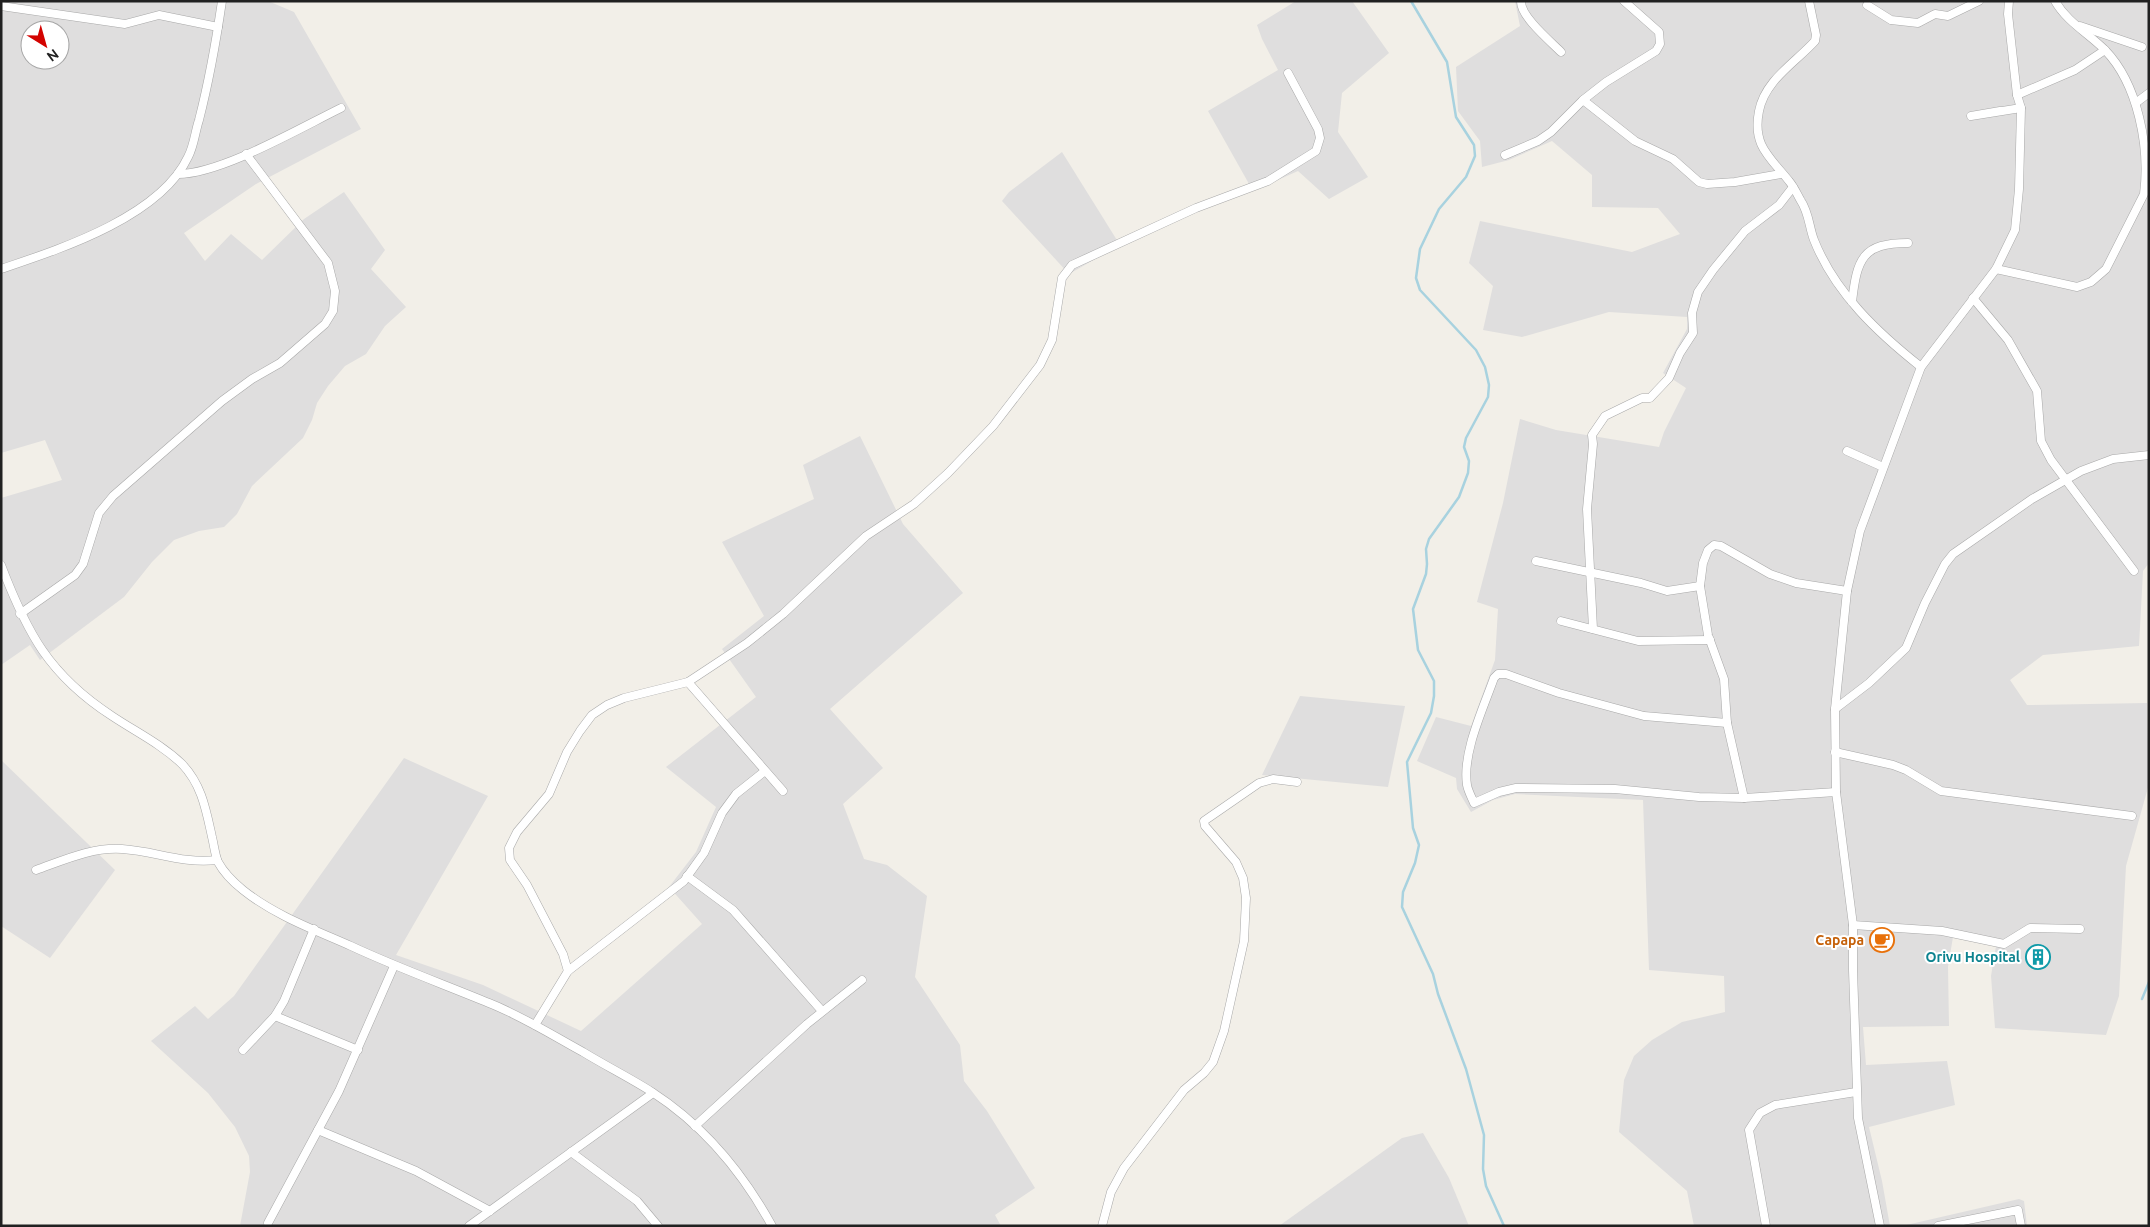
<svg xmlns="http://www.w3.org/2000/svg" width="2150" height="1227" viewBox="0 0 2150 1227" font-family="Ubuntu,sans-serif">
<rect width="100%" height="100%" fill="#f2efe8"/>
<!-- residential -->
<g fill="#dfdede" fill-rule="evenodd">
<path d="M 1,1 L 268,1 L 294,12 L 361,129 L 256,184 L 184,233 L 205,261 L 231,234 L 262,260 L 304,219 L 344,192 L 385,250 L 371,269 L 406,307 L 385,326 L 366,354 L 345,366 L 328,386 L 317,403 L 312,420 L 303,438 L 252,486 L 237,514 L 224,527 L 199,531 L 174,540 L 152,562 L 124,597 L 40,660 L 30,645 L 1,665 L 1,498 L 62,480 L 45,440 L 1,453 ZM 30,30 L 60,30 L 60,60 L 30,60 Z"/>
<polygon points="1296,1 1352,1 1389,53 1342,93 1338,132 1368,177 1329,199 1298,171 1253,191 1208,111 1278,70 1262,39 1257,25"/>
<polygon points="1515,1 2149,1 2149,563 2143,571 2139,646 2043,655 2010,680 2027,705 2147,703 2149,784 2126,866 2119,996 2106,1035 1995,1028 1991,976 1996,946 1953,937 1948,967 1949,1026 1863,1027 1866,1065 1947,1061 1955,1105 1869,1127 1882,1181 1890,1226 1694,1226 1687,1191 1619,1132 1624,1080 1634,1056 1652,1040 1682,1022 1725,1012 1724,976 1649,970 1643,800 1515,794 1493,800 1471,812 1457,789 1456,778 1417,761 1436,717 1471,726 1495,660 1498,609 1477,602 1503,503 1520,419 1556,430 1659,447 1664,432 1686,388 1663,373 1687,329 1687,317 1609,312 1522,337 1483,330 1493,286 1469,263 1480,221 1632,252 1680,234 1658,208 1592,207 1592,175 1552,141 1509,160 1482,167 1480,141 1458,111 1456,67 1520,26"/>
<polygon points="1062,152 1120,245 1069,274 1002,201 1009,192"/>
<polygon points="860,436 903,524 963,593 830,709 883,768 843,804 864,859 887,865 927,896 915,977 960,1045 964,1081 987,1111 1035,1188 995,1215 1001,1226 240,1226 250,1172 249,1156 235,1127 208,1093 151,1041 195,1006 208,1019 234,996 404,758 488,796 396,955 483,985 581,1031 702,924 669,887 696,852 716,807 666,767 756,697 722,649 764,616 722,542 814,499 803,465"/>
<polygon points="1300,696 1405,706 1388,787 1262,775"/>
<polygon points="1,760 115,870 50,958 1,926"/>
<polygon points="1423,1133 1449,1178 1469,1226 1279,1226 1402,1138"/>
<polygon points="2019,1199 2024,1201 2027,1226 1902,1226"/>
</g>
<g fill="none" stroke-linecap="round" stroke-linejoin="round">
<!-- stream -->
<g stroke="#a8d2df" stroke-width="2.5">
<polyline points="1411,1 1447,62 1456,117 1474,145 1475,156 1466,177 1439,209 1420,249 1416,278 1420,290 1476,350 1485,367 1489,385 1488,397 1466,438 1464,447 1469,461 1468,473 1459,497 1429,539 1426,549 1427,564 1426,574 1413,609 1418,650 1434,681 1434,696 1431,713 1407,762 1413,828 1419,845 1415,863 1403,892 1402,907 1433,974 1438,994 1466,1069 1484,1135 1483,1169 1486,1186 1504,1226"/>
<polyline points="2142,999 2149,982"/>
</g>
<defs>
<g id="street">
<path d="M 1521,1 C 1520,16 1550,41 1561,52"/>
<path d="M 1809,1 L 1816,35 L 1815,41 C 1795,63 1765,80 1759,111 C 1752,146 1770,157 1789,181 C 1794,187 1797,194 1801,201 C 1809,213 1809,227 1814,240 C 1835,293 1878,333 1921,367"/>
<polyline points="1867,5 1891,20 1918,23 1935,14 1948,16 1979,1"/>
<polyline points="1,6 125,24 159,15 218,27"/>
<polyline points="2080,26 2142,47"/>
<polyline points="2017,95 2075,70 2105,50"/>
<polyline points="1583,100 1635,141 1673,159 1699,182 1707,184 1735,182 1781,174"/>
<polyline points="2137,102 2149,93"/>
<polyline points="2000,111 1971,116 2021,108"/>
<polyline points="1505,155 1538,141 1551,132 1583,100 1606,82 1656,51 1660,44 1659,32 1624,1"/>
<path d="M 178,174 C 221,174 300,128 341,108"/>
<path d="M 1,269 C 60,249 160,217 188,157 C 194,146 195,132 199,120 C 209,81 216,42 222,1"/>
<path d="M 1996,269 L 2077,287 L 2091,282 L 2106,269 L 2144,194 C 2150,147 2138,84 2105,50 C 2088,33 2067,22 2055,1"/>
<polyline points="1973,298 2008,340 2037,391 2041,441 2051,460 2134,571"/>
<path d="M 1852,302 C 1857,259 1862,243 1908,243"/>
<polyline points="1847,451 1883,467"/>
<polyline points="1536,561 1641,583 1667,591 1700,586"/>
<path d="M 1,565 C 27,633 49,675 112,716 C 136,732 161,744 182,764 C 202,785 206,810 212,837 C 214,845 215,855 218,862 C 224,873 233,882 243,890 C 274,915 315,930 351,946 C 396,967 443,984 489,1003 C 522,1016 552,1035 583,1052 C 606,1066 630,1078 652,1092 C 703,1125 743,1173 772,1226"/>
<polyline points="20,614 75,575 83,564 99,513 113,496 222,401 252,379 280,363 325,324 333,311 335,291 328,263 246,154"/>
<polyline points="1561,621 1638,641 1710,640"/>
<polyline points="1593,629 1587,509 1593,444 1592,435 1605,416 1642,398 1650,398 1669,378 1680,353 1693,333 1692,313 1698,292 1713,270 1745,231 1779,205 1793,187"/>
<polyline points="688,682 783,791"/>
<polyline points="1835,709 1869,683 1906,648 1925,603 1945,564 1953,554 2032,499 2081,471 2113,459 2149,455"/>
<path d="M 1727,723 L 1644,716 L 1559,693 L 1506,674 L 1498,674 L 1494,678 C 1483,709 1462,753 1467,785 C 1468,791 1472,798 1474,803 L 1499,792 L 1516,788 L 1615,789 L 1699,797 L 1744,798 L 1836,792"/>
<polyline points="1835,752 1893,765 1906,770 1941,791 2132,816"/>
<polyline points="1744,798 1727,723 1724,679 1708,635 1700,586 1703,563 1708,550 1714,545 1721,546 1770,574 1796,583 1847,591"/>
<path d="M 36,870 C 64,860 92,847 122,849 C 155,851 182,864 217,860"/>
<polyline points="687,876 733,910 822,1011"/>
<polyline points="1853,925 1942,931 2004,944 2030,928 2080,929"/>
<polyline points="568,971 563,954 527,885 510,860 509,848 517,832 549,794 567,752 580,731 592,715 607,705 624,698 688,682 747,643 783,614 866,536 914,504 948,473 993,426 1040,365 1052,340 1062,278 1072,265 1196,208 1268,181 1316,151 1320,138 1318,129 1288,73"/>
<polyline points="275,1016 358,1050"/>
<polyline points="535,1025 568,971 684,881 704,853 722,813 736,794 765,771"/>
<polyline points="243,1050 275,1016 284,1001 314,929"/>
<polyline points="695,1126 807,1024 862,980"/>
<polyline points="318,1130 416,1171 490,1211"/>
<polyline points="571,1152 637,1201 658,1226"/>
<polyline points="268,1223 339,1091 394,966"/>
<polyline points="469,1226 653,1093"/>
<polyline points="1102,1226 1111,1192 1124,1168 1184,1090 1204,1073 1213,1062 1224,1031 1244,941 1246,898 1243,878 1236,862 1205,826 1204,821 1259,783 1273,779 1297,782"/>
<polyline points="1766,1226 1749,1130 1760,1113 1775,1105 1856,1092"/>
<polyline points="1880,1226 1858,1118 1853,970 1853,925 1836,792 1835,709 1847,591 1860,531 1921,367 1996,269 2015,230 2019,189 2021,108 2017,95 2008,14 2009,1"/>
<polyline points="1938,1226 2018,1210 2021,1226"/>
</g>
</defs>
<!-- street casing -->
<use href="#street" stroke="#a8a8a8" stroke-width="9"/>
<!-- street -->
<use href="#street" stroke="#fff" stroke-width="8"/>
</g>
<!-- icons -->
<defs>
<symbol id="cafe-ring" viewBox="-11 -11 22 22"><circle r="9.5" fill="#fff" stroke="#e8710a" stroke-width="1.5"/><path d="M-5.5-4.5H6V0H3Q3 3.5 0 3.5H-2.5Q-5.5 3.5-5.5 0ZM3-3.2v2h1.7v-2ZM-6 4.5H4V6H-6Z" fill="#e8710a"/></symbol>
<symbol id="building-ring" viewBox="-11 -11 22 22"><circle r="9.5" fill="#fff" stroke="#0f9aa8" stroke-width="1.5"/><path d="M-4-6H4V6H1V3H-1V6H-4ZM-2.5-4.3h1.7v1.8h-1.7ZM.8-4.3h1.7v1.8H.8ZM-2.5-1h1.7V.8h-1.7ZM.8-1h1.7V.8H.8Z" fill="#0f9aa8"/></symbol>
</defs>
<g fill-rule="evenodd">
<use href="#cafe-ring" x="1868" y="926" width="28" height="28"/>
<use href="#building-ring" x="2024" y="943" width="28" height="28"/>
</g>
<g text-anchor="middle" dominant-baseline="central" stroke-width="4" stroke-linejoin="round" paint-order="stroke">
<!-- food labels -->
<g font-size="14" font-weight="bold" fill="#c56008" stroke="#fff" text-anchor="end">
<text x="1864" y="940">Capapa</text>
</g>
<!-- culture labels -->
<g font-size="14" font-weight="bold" fill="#0d838f" stroke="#fff" text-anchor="end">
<text x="2020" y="957">Orivu Hospital</text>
</g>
</g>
<!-- border -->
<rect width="2150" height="1227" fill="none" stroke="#212121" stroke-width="5"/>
<!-- north arrow -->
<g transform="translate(45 45) rotate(143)"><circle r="24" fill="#ffffff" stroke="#a6a6a6"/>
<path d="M0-4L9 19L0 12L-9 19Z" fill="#d30300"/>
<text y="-8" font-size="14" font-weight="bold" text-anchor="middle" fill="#212121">N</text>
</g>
</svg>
